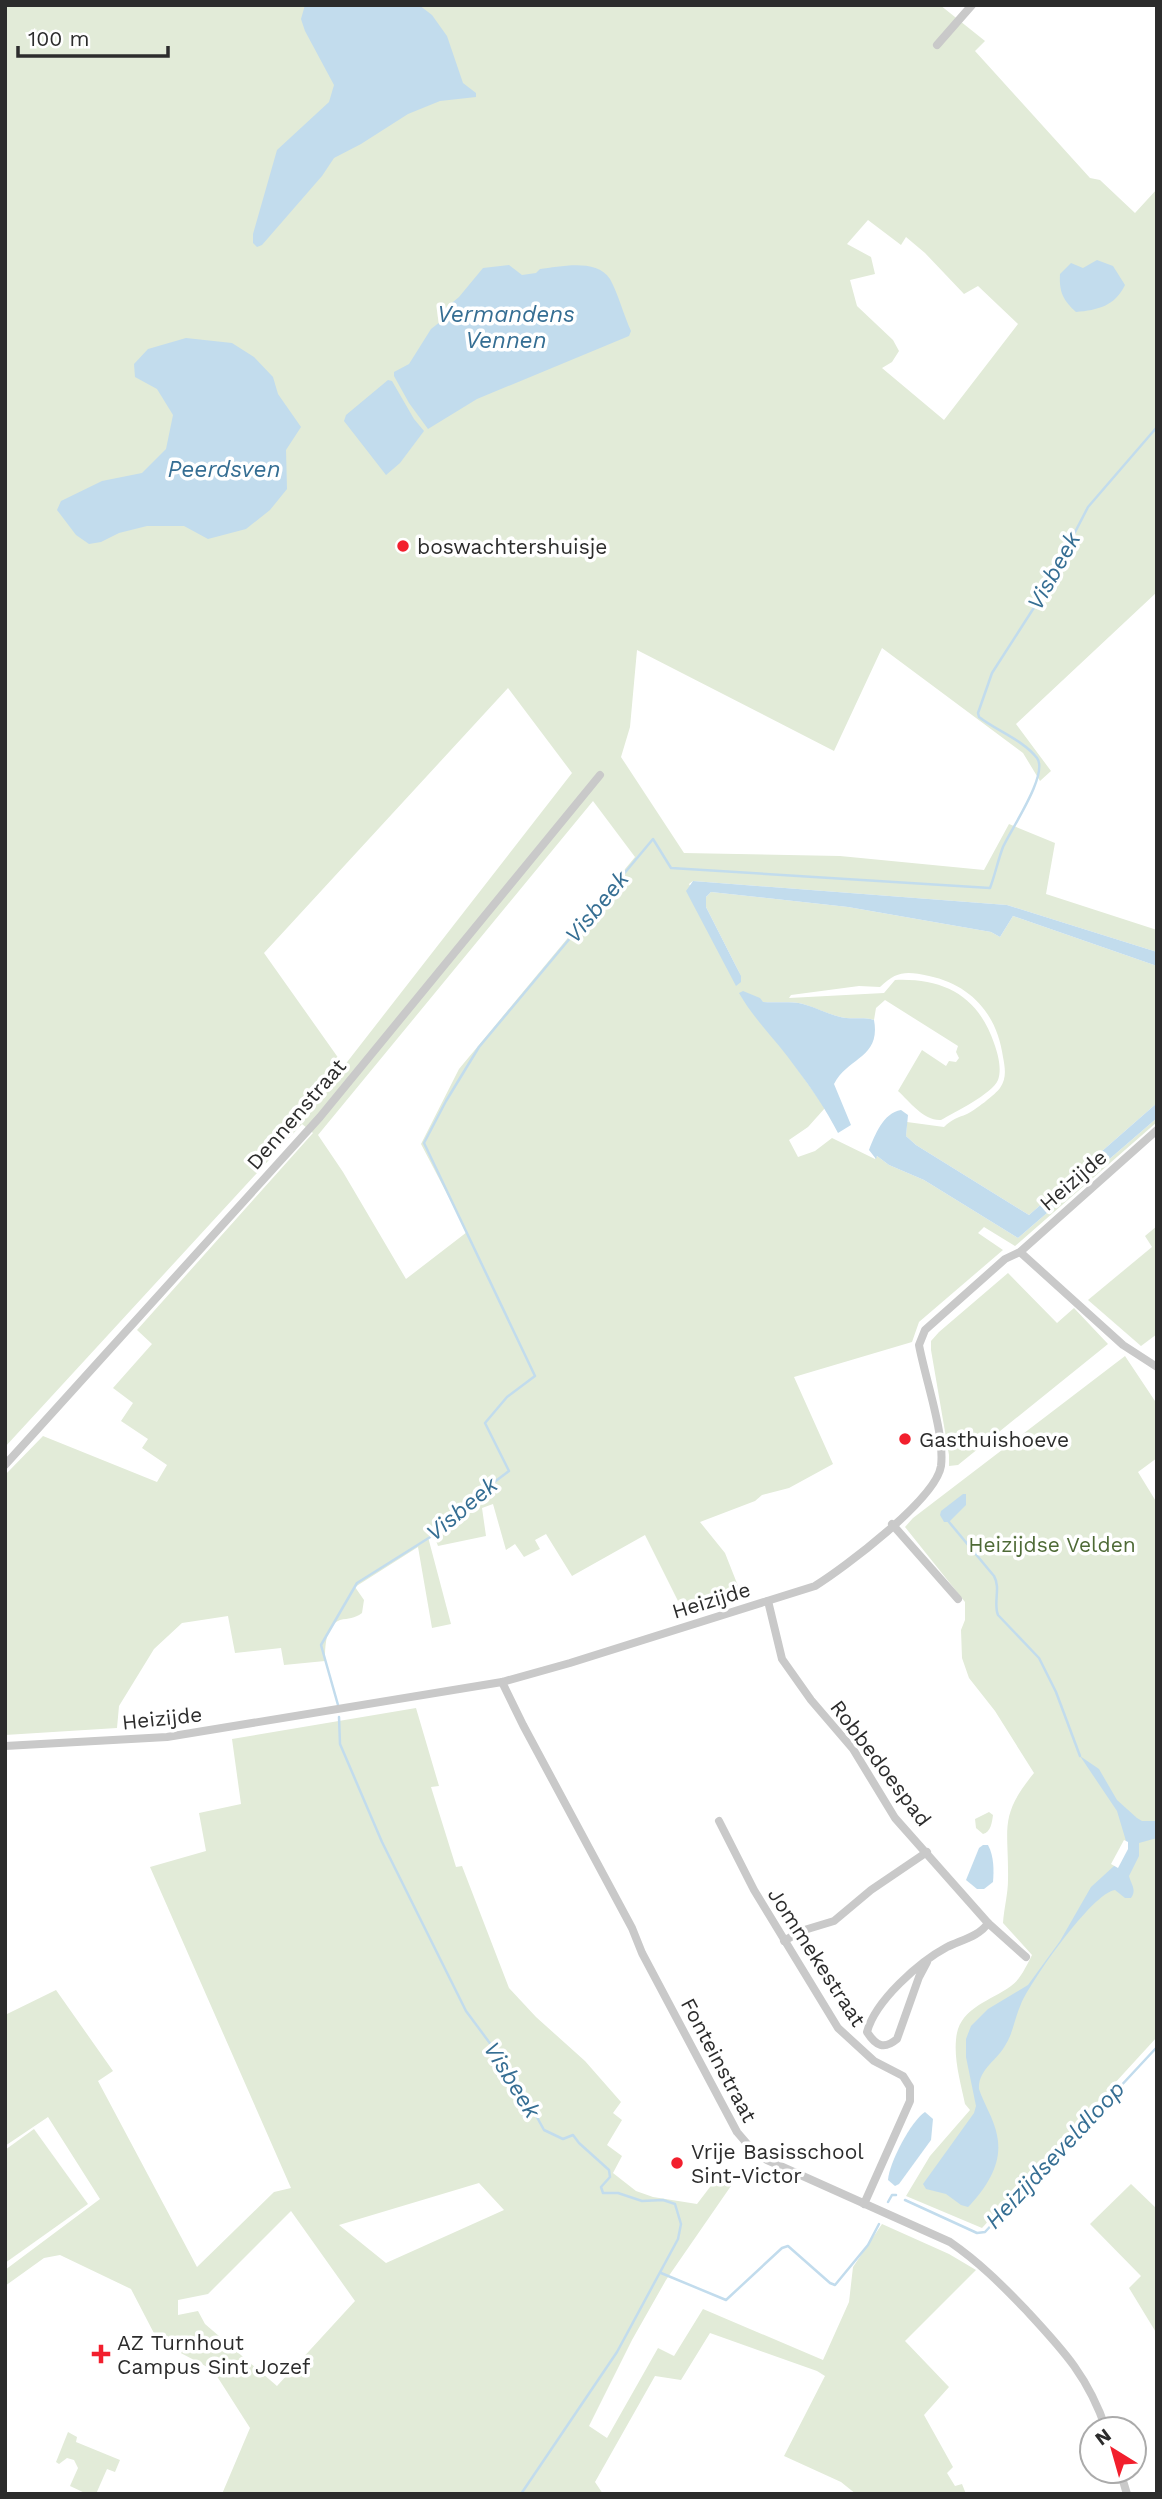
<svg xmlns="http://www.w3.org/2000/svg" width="1162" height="2499" viewBox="0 0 1162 2499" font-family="'Work Sans',sans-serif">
<rect width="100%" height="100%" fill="#fff"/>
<!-- green -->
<g fill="#e2ebd8" fill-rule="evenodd">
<path d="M 5,5 L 940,5 L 985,41 L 975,51 L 1090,178 L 1100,180 L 1135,213 L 1157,189 L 1157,592 L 1016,724 L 1051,771 L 1040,781 L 1023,753 L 882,648 L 834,751 L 637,650 L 630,727 L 621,757 L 684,853 L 840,856 L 984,870 L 1009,824 L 1055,843 L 1046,894 L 1157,930 L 1157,952 L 1007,905 L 693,881 L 689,884 L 741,976 L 706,907 L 706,897 L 711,892 L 848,907 L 991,932 L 1000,937 L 1013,916 L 1157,966 L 1157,1103 L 1029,1215 L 916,1145 L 906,1136 L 907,1122 L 944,1127 C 952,1119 957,1118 967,1114 C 974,1111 996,1094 1000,1088 C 1007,1078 1005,1068 1003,1057 C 997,1014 971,985 929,976 C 906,971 897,971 880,987 L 859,986 L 791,995 L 789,998 L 884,993 L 895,980 C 944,978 978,996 994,1043 C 998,1054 1002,1069 998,1080 C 992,1094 955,1112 941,1120 C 924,1121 910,1102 898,1091 L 922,1050 L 946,1066 L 949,1061 L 956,1062 L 959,1058 L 956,1052 L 958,1046 L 885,1000 L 876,1008 L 874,1020 C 864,1017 857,1019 846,1018 C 831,1016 817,1008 803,1004 C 792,1001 774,1003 763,1002 L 796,1067 L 825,1108 L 808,1127 L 789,1140 L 798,1157 L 815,1151 L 832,1138 L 875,1159 L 877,1156 L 889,1165 L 924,1180 L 1018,1238 L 1157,1118 L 1157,1122 L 1015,1246 L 984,1227 L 978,1233 L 1003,1250 L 919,1322 L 912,1342 L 794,1377 L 833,1464 L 789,1488 L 762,1495 L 755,1501 L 700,1522 L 725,1553 L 742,1596 L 685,1615 L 645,1535 L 572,1576 L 546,1534 L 535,1540 L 540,1549 L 524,1557 L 515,1544 L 506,1550 L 493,1504 L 482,1508 L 486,1536 L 438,1546 L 434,1535 L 428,1537 L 451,1624 L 432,1628 L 418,1547 L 355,1587 L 364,1600 L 362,1613 C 354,1619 349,1618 340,1620 C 325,1625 325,1648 325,1661 L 284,1665 L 281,1648 L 235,1653 L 228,1616 L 182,1623 L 154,1649 L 119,1706 L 117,1728 L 5,1735 L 5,1475 L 43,1436 L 157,1482 L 167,1465 L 142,1448 L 148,1439 L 121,1421 L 133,1403 L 113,1388 L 152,1344 L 137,1330 L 313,1133 L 302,1124 L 5,1447 ZM 868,220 L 901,245 L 906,237 L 925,253 L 964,294 L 978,286 L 1018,324 L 944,420 L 882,368 L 892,362 L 899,351 L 893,340 L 857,306 L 850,280 L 875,274 L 871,257 L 847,244 ZM 508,688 L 572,773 L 344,1066 L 264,953 ZM 593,801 L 635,857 L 459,1069 L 421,1144 L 467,1232 L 406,1279 L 343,1172 L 318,1135 Z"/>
<polygon points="1157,1226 1157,1334 1141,1346 1088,1300 1152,1247 1145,1236"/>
<polygon points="1008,1273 1057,1323 1074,1308 1108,1344 958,1465 949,1466 949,1455 931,1350 931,1341 939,1332"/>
<path d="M 1125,1356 L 1157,1404 L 1157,1458 L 1138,1472 L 1157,1503 L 1157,2037 L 982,2228 L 906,2196 L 930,2156 L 970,2110 L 965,2104 C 961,2084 954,2061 956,2040 C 958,2008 989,2002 1011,1986 C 1020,1980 1027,1965 1032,1955 L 1003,1923 C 1004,1908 1008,1894 1008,1880 C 1009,1828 998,1817 1034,1773 L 995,1711 L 969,1678 L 962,1658 L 961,1630 L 965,1620 L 965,1602 L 905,1527 L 913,1518 Z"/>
<path d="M 416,1708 L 439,1786 L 431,1787 L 456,1867 L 462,1866 L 509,1988 L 536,2017 L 585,2061 L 621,2102 L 613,2113 L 622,2120 L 607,2145 L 622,2156 L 613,2173 L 636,2191 L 653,2197 L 697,2204 L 723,2170 L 733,2183 L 666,2280 L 632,2340 L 589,2426 L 607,2438 L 658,2348 L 674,2356 L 703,2309 L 823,2360 L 849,2302 L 853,2267 L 882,2224 L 949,2254 L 976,2270 L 905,2341 L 949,2387 L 924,2415 L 953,2467 L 947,2473 L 955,2486 L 962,2484 L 966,2494 L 856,2494 L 841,2482 L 784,2456 L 825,2376 L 817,2371 L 710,2333 L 681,2380 L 655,2376 L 595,2482 L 603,2494 L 222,2494 L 250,2428 L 213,2370 L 158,2341 L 131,2289 L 60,2255 L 44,2258 L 5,2286 L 5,2270 L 100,2199 L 48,2117 L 5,2146 L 5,2015 L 56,1990 L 113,2071 L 98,2081 L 197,2267 L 274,2192 L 291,2188 L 150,1867 L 206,1851 L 199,1813 L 241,1804 L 232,1739 ZM 479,2183 L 504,2210 L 386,2263 L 339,2225 ZM 291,2211 L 355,2301 L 277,2386 L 205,2324 L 198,2311 L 178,2315 L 178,2300 L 208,2294 Z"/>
<path d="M 989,1812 L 993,1815 C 992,1822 991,1832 983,1834 L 976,1828 L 975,1819 Z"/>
<polygon points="34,2129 88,2204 5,2263 5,2150"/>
<polygon points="1131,2184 1157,2209 1157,2334 1129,2288 1141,2276 1090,2224"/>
<polygon points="68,2432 77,2437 76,2442 120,2460 115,2472 107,2469 96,2494 87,2494 70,2486 78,2468 74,2460 67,2458 59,2464 56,2462"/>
</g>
<!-- water -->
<g fill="#c2dced">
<polygon points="305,5 419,5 432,15 447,36 463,83 476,93 476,97 440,101 408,114 361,144 334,158 322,176 262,245 257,247 253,243 253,234 277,150 329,102 334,85 305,31 301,19"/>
<path d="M 1097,260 L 1113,266 L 1125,285 C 1115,306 1098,310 1076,312 C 1063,300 1059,292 1060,274 L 1071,263 L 1083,268 Z"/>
<path d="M 509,265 L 522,275 L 536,273 L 540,269 C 560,267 596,258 610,279 C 618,293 624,316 631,331 L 629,336 L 477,399 L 428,429 L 409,403 L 394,376 L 394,372 L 409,364 L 431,329 L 445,318 L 447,307 L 459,297 L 483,268 Z"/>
<polygon points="186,338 232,343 254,357 273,377 278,394 301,427 286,450 287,489 270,510 246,529 208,539 184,526 147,526 119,533 101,542 89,544 76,535 57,510 61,501 102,481 142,473 166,449 173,415 157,389 135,377 134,364 148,349"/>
<polygon points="388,380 392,381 414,419 424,431 400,463 386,475 344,421 346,415"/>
<polygon points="693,881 1007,905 1157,952 1157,966 1013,916 1000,937 991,932 848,907 711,892 706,897 706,907 741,976 741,982 736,986 686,891"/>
<path d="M 743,991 L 760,998 L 763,1002 C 775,1003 792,1001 803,1004 C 818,1008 831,1016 846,1018 C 857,1019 864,1017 874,1020 C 881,1058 848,1057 834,1084 L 851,1125 L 838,1133 C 826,1110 812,1089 796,1068 C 778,1042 755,1021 739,993 Z"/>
<path d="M 1157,1103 L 1157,1118 L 1018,1238 L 924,1180 L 889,1165 L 877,1156 L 876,1159 L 869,1150 C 875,1135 883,1113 901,1110 L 908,1115 L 906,1136 L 916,1145 L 1029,1215 Z"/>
<polygon points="963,1494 966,1494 966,1505 949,1522 944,1522 940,1515 941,1511"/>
<path d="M 1080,1756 L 1099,1769 L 1117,1800 L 1137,1818 L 1142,1821 L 1157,1821 L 1157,1838 L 1139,1843 L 1139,1856 L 1129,1876 C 1131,1884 1137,1890 1131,1898 L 1125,1898 L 1115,1890 C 1092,1893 1031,1981 1021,2004 C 1015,2017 1013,2033 1006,2044 C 998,2060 978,2069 979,2089 C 984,2104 994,2119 997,2135 C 1003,2162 988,2185 971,2204 L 968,2207 L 961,2205 L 946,2194 L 926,2189 L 923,2184 L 974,2113 L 976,2106 L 966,2057 L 966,2039 L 971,2026 L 988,2009 L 1028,1985 L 1060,1941 L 1091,1887 L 1114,1866 L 1126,1841 L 1117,1811 Z"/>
<path d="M 983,1845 L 988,1845 C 994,1856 994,1870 993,1882 L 984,1889 L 977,1889 L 966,1880 L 979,1848 Z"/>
<path d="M 925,2112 L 933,2119 L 931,2140 L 899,2184 L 895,2186 L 888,2180 C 889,2163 911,2121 925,2112 Z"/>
</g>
<!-- pier -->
<polygon fill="#fff" points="1124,1840 1128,1842 1128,1849 1118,1868 1111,1864"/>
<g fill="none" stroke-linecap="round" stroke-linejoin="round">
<!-- stream -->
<g stroke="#c2dced" stroke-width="2.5">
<path d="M 949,1522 L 994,1576 C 1001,1588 993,1603 998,1615 L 1039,1658 L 1056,1692 L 1080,1756"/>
<path d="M 338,1705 L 321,1645 L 357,1583 L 443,1529 L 451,1523 L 465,1504 L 509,1471 L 485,1423 L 507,1397 L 535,1376 L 424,1143 L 446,1101 L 479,1047 L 653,839 L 671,868 L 990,888 C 995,875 998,860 1003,847 C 1011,829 1049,774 1037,758 C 1023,740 997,731 979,717 L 978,713 L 992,673 L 1062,564 L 1072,538 L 1088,507 L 1157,427"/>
<polyline points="339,1717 340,1744 382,1842 466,2011 515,2077 544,2130 563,2139 573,2135 579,2143 609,2170 610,2177 601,2187 603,2193 618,2193 642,2201 663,2200 675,2204 681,2224 678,2239 617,2352 521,2494"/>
<polyline points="905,2200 977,2233 985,2232 1157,2047"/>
<polyline points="888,2202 892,2195 896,2195"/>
<polyline points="661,2273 726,2300 782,2248 788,2246 830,2283 835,2285 868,2245 879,2224"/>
</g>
<!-- street -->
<g stroke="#c9c9c9" stroke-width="8">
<polyline points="937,45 972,5"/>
<polyline points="1020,1252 1123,1345 1157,1367"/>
<polyline points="5,1465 320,1117 600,775"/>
<polyline points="892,1524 958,1599"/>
<polyline points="768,1601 782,1659 811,1700 853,1749 895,1818 988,1923 1026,1957"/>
<path d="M 502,1682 L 523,1725 L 632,1928 L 642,1953 L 737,2132 L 749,2146 L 767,2160 L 950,2242 C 979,2262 1002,2285 1026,2310 C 1063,2350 1088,2376 1106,2429"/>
<path d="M 5,1746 L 167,1737 L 502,1682 L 570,1663 L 815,1586 C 844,1568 936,1499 941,1466 C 945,1434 925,1378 919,1345 L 925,1330 L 1005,1259 L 1020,1252 L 1157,1130"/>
<polyline points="719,1821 754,1890 838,2028 874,2061 903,2076 910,2087 910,2101 864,2204"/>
<polyline points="784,1941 801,1931 834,1921 871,1890 927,1852"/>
<path d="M 927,1962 L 919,1977 L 897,2039 C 884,2050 876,2046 867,2032 C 875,2001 919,1962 947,1947 C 961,1940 980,1936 988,1923"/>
<polyline points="1120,2471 1127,2494"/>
</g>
</g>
<!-- markers -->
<g fill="#f21f2d" stroke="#fff" stroke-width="2.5">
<circle cx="403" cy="546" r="7"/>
<circle cx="905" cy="1439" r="7"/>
<circle cx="677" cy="2163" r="7"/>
<path d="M97.5 2343.5h7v7h7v7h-7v7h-7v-7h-7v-7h7z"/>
</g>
<g text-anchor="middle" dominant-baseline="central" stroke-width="7" stroke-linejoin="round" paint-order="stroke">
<!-- poi labels -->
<g font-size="21" fill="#2c2c2c" stroke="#fff" text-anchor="start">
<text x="417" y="546">boswachtershuisje</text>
<text x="919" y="1439">Gasthuishoeve</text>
<text x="691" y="2151">Vrije Basisschool<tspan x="691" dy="24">Sint-Victor</tspan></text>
<text x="117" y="2342">AZ Turnhout<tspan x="117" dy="24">Campus Sint Jozef</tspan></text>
</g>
<!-- street labels -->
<g font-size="21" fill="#2c2c2c" stroke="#fff">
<text transform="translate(296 1114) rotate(-49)">Dennenstraat</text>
<text transform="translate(1073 1180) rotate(-41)">Heizijde</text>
<text transform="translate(711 1600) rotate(-17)">Heizijde</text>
<text transform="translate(162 1718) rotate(-6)">Heizijde</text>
<text transform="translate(881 1763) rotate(53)">Robbedoespad</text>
<text transform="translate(817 1957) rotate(57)">Jommekestraat</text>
<text transform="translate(719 2060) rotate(62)">Fonteinstraat</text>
</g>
<!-- park labels -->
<g font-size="21" fill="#4e6a36" stroke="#fff">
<text x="1052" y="1544">Heizijdse Velden</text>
</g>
<!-- water labels -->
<g font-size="23" font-style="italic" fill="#356e93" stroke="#fff">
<text x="506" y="314">Vermandens<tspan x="506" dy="26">Vennen</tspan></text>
<text x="224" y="469">Peerdsven</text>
<text transform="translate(1054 571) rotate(-61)">Visbeek</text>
<text transform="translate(597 907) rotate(-50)">Visbeek</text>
<text transform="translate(462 1509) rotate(-40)">Visbeek</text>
<text transform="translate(512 2080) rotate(58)">Visbeek</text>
<text transform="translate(1055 2155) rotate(-47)">Heizijdseveldloop</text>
</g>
</g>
<!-- border -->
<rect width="1162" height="2499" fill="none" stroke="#2c2c2c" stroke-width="14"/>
<!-- north arrow -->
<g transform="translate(1113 2450) rotate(323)"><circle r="33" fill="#ffffff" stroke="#ababab" stroke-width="2"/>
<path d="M0-5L12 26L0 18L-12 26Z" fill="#f21f2d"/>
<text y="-10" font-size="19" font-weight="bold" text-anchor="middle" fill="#2c2c2c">N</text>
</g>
<!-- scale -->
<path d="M18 46v10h150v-10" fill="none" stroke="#2c2c2c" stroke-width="3.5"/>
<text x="28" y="46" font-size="21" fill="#2c2c2c" stroke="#ffffff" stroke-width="5" paint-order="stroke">100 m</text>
</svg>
